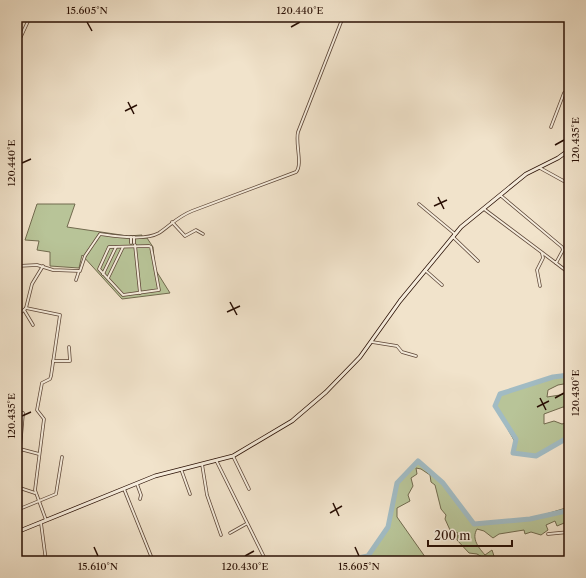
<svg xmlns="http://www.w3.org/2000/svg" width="586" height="578" viewBox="0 0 586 578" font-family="'Libre Caslon Text',serif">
<rect width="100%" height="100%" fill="#f1e3cb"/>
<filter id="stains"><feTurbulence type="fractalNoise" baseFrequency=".005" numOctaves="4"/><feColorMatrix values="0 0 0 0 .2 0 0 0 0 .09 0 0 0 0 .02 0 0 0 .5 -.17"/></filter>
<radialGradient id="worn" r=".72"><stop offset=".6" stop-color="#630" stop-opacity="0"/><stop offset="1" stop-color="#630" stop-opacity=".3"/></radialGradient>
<!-- green -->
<g fill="#b8c498" stroke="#716a4e">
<polygon points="37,204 75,204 67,227 128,236 142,235 142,238 147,238 153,247 155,269 170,293 122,299 82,255 79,268 50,266 50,252 37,250 39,241 25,240"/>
<polygon points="569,375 569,383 558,385 548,390 547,397 560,395 569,392 569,408 563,407 544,414 544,424 554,421 562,424 569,422 569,437 536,456 513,453 515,442 495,406 500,394 553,377"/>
<path d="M 418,461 L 443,483 L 474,524 L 530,519 L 569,507 L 569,521 L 557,526 L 555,521 L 546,525 L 548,530 L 541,535 L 531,532 L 525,534 L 524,530 L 499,534 L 493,538 L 484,531 L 477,529 C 471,539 479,548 485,555 L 492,550 L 494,556 L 491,561 L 482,561 L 482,557 L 477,554 L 469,553 L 457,540 L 458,533 L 450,530 L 445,519 L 446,515 L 441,509 L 435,485 L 431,482 L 430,475 L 421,469 L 416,468 L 417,474 L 411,478 L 413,486 L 408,495 L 410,501 L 397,508 L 397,517 L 428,561 L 342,561 L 368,556 L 388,527 L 397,483 Z"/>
</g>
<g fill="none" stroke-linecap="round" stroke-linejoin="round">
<!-- river -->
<g stroke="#a1bbc3" stroke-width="5">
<polyline points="569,375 553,377 500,394 495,406 516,439 513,453 536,456 569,437"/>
<polyline points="342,561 368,556 388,527 397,483 418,461 443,483 474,524 530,519 566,511 569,507"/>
</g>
<defs>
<g id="street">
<polyline points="17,45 30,17"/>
<polyline points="551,127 564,93 569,93"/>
<polyline points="540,168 569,184"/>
<polyline points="419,204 455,234"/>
<polyline points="484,209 556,263 563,250 562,247 500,195"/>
<polyline points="172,222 185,236 196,230 203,234"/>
<polyline points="131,237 131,243"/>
<polyline points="134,237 134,243"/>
<polyline points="453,237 478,261"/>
<polyline points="135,245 140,293"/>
<polygon points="149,246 151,247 159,290 123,295 99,269 109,247"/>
<polyline points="556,263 569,273"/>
<path d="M 17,266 L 37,265 L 53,270 L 80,271 L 85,256 L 100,234 C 115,236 145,241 159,233 C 171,225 177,217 192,211 L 296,172 C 303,165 295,143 298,132 L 343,17"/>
<polyline points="425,270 442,285"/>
<polyline points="103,274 116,247"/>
<polyline points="108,278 123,247"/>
<polyline points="76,280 79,271"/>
<polyline points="540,286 537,270 543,258 542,253"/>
<polyline points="26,308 60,315 51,376 50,379 42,383 37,410 44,419 35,490 46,520"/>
<polyline points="24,310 33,325"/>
<polyline points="17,316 26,308 32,284 43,266"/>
<polyline points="372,342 397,346 402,352 416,356"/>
<polyline points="53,361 70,361 69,347"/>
<polyline points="17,411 23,413 20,449 17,449"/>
<polyline points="20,449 39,454"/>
<polyline points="233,456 249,489"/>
<polyline points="216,460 266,561"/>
<polyline points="202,464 207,495 221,535"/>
<polyline points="181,469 190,494"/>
<polyline points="137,484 141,495 140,499"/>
<polyline points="17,487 35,493"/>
<polyline points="124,489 153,561"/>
<polyline points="17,510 56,494 62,457"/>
<polyline points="41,523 46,561"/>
<polyline points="230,533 246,524"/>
<polyline points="548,534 569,532"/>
</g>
<polyline id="secondary" points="17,532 155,476 233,456 292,421 326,392 360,357 400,301 461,227 526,174 558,158 569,150"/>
</defs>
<!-- street casing -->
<use href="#street" stroke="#5c4536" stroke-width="3.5"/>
<!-- secondary casing -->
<use href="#secondary" stroke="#2a1005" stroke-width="4.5"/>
<!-- street -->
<use href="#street" stroke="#f6eddd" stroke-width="2"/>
<!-- secondary -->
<use href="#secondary" stroke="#f6eddd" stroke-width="3"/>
</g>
<!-- ticks -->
<path fill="none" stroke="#2a1005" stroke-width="1.5" d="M 87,22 L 92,31M 291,27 L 300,22M 128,102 L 134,114M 125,111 L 137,105M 555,145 L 564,140M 22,163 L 31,159M 438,197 L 444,209M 434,206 L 447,200M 230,302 L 237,315M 227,312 L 240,306M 540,398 L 546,410M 555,398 L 564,393M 537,407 L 549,401M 22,416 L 31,412M 333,503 L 339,516M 330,513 L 342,506M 94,547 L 98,556M 355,547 L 359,556M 245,556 L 254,551"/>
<!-- margin -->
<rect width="586" height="578" fill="none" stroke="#f1e3cb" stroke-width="44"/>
<!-- scale -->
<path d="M428 540v6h84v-6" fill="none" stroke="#2a1005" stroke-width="2"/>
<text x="434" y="540" font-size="12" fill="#2a1005" stroke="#f6eddd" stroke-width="3" paint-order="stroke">200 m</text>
<rect x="22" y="22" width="542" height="534" fill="none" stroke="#2a1005" stroke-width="1.5"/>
<g font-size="10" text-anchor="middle" fill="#2a1005">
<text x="87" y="14">15.605°N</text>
<text x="300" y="14">120.440°E</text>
<text transform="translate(575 140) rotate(-90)" y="4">120.435°E</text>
<text transform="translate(11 163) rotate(-90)" y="4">120.440°E</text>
<text transform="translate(575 393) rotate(-90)" y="4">120.430°E</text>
<text transform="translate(11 416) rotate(-90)" y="4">120.435°E</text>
<text x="98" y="570">15.610°N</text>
<text x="245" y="570">120.430°E</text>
<text x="359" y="570">15.605°N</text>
</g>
<rect width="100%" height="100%" filter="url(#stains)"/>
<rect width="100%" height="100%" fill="url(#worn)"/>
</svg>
